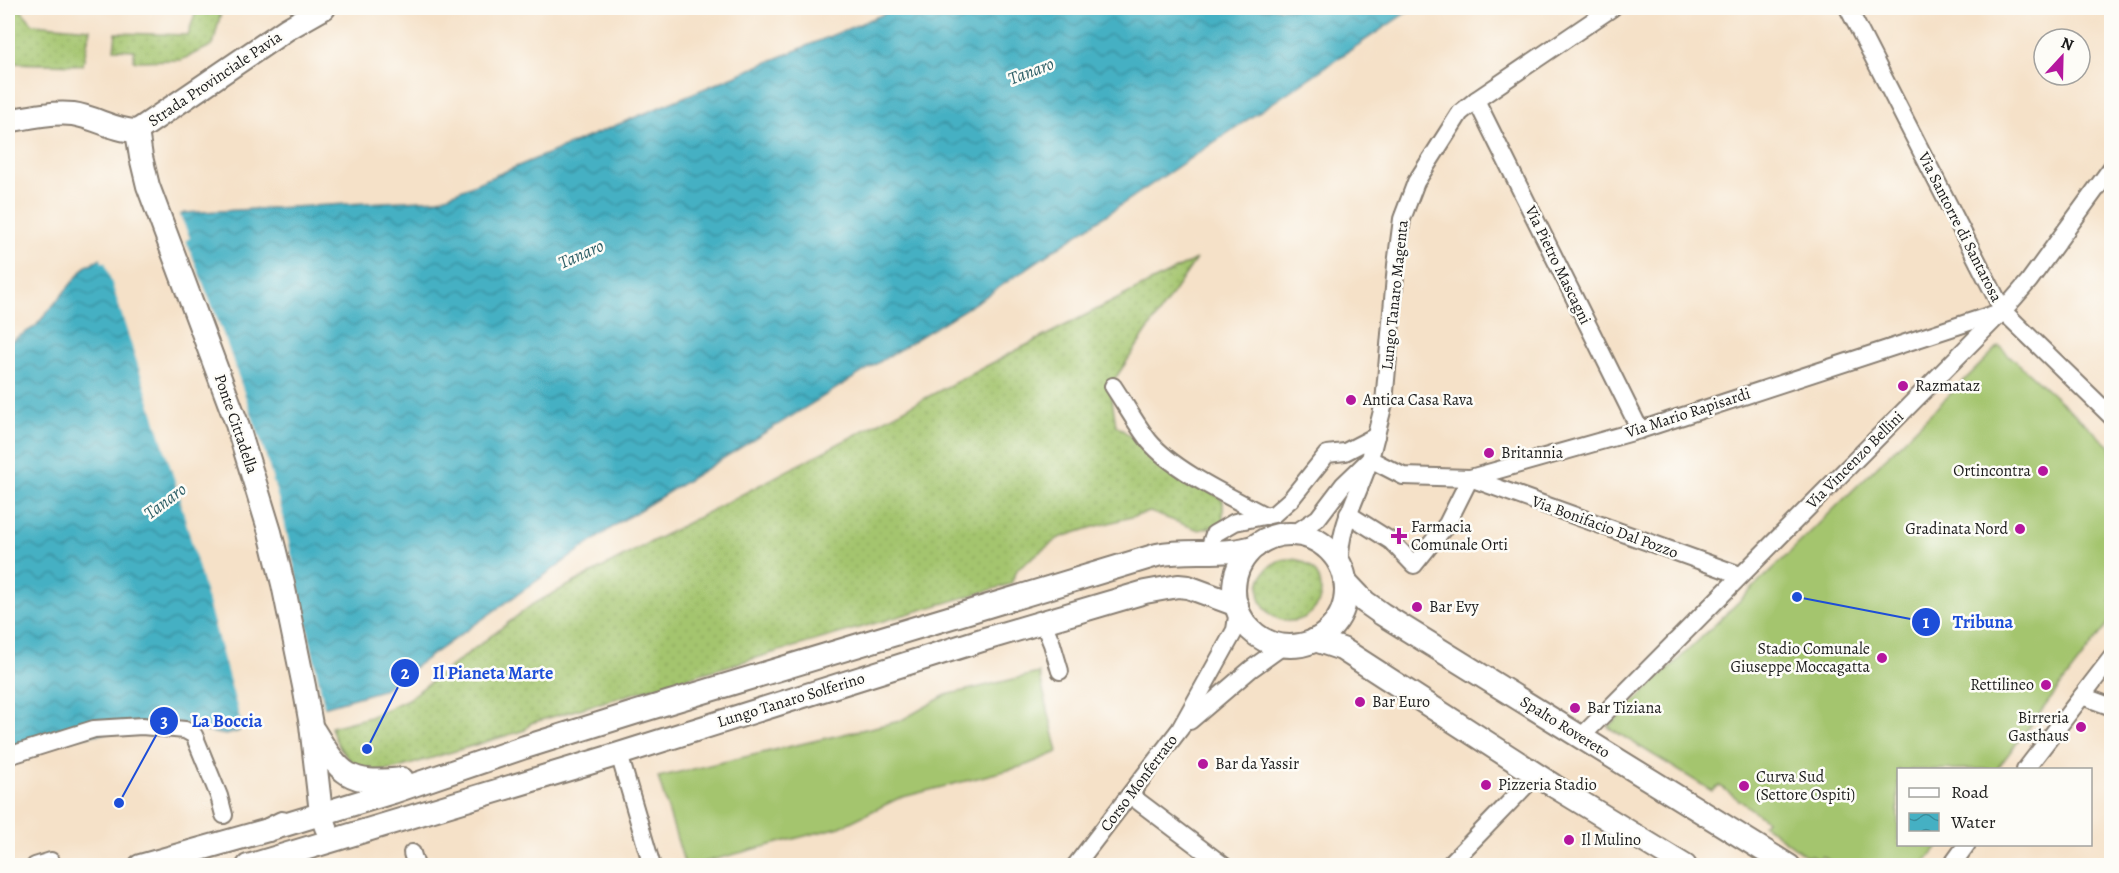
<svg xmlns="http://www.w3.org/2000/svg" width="2119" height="873" viewBox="0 0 2119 873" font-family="Alegreya,serif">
<defs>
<pattern id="grass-dots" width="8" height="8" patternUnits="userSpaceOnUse" patternTransform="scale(1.5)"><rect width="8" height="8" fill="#a4c56e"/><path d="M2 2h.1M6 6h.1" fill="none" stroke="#8da95f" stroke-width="1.8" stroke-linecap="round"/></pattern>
<pattern id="water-waves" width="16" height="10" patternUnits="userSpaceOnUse" patternTransform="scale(1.5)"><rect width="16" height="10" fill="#45b0c3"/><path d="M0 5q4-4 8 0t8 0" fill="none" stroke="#398e9e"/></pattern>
</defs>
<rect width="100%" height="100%" fill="#fdfcf7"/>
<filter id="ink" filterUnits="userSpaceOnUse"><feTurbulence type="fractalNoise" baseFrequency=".0167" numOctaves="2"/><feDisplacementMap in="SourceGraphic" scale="12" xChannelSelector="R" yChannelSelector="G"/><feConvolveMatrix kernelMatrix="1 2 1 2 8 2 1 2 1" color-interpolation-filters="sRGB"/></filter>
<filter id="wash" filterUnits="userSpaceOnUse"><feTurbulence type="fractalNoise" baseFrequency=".008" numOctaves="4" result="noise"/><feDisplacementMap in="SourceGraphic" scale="24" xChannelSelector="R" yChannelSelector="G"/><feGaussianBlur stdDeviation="1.35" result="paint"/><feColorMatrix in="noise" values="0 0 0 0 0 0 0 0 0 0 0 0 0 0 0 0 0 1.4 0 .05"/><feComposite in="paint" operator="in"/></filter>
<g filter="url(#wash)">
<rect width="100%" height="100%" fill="#f5e1c8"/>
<!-- grass -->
<g fill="url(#grass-dots)" stroke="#607045" stroke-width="1.5">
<polygon points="8,8 19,8 33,24 90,29 83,65 8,63"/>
<polygon points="197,8 222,8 213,45 181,60 134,61 134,50 114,49 116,33 188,35"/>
<path d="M 1196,259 L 1110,386 L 1116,425 L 1162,460 L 1223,500 L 1223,524 L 1199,530 L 1150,512 L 1090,528 L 1059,538 L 1018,568 L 1011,584 L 531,723 L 525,730 L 392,770 L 362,773 C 348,759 336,747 331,727 L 370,717 L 408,699 L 533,604 L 1017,350 Z"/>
<circle cx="1290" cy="590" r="31"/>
</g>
<!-- garden -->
<g fill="#a4c56e" stroke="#607045" stroke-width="1.5">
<polygon points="1999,346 2111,447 2111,620 1997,769 1898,770 1898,844 1939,845 1923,865 1836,865 1822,856 1818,861 1811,855 1808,857 1763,824 1766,820 1720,786 1712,791 1608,727 1778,564"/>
<polygon points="1039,673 1058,752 1024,766 899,798 840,827 693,865 685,865 658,777 900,721 946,695"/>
</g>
<!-- water -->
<polygon fill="url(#water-waves)" stroke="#306670" stroke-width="1.5" points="898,8 1413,8 986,296 620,522 382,690 226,735 209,732 176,722 8,748 8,343 35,327 86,266 184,213 439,199"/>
<!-- pier -->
<polygon fill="#f5e1c8" points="179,213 190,238 186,240 227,344 265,453 283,516 325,710 241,734 239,729 243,729 174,478 105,262 102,262 100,256"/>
</g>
<g filter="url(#ink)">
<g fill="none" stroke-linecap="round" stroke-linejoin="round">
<defs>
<g id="street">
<polyline points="1612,8 1476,100 1460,113 1416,182 1402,219 1396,265 1384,403 1370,459 1403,476 1470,478 1640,430 2003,311"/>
<polyline points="1848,8 2003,311 2112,417"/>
<polyline points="1476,100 1640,430"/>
<path d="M 1113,386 C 1125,404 1136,424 1149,441 C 1174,471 1231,497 1266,516"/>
<polyline points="1470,478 1740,575"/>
<polyline points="1348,514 1391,541 1414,565 1447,524 1470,478"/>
<path d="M 1292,535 L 1318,518 L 1343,485 L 1370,459 C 1358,498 1338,524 1340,566"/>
<polyline points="1208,552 1214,534 1235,522 1274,514 1291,499 1327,454 1345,452 1376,436"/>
<polyline points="1043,622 1052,644 1060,671"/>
<polyline points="2082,696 2112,707"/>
<polyline points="1190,721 1251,669 1283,646"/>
<polyline points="1581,737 2003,311 2029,281 2112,167"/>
<polyline points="619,754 652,866"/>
<polyline points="8,756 94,729 142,726 185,730 194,735 219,796 224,815"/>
<polyline points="2025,770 2112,657"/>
<polyline points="1130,795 1224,866"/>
<polyline points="412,853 416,866"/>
<polyline points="35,866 51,861"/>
<polyline points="1075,866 1180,729 1235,630 1238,610"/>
<polyline points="1448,866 1537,774"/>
<polyline points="1951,866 1967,844"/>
</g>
<g id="secondary">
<path d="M 8,121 C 29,117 51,112 73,114 C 95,117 114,131 137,131 L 287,29 L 324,8"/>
<polyline points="137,131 141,157 148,186 236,421 270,532 283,584 304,686 311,725 321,813 326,827"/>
<circle cx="1290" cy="590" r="56"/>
<polyline points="1345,581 1365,602 1382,614 1789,866"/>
<polyline points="1315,640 1342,649 1554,786 1685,866"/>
<path d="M 314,731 C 341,775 348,785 402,779"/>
<path d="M 268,830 L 393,792 L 525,747 L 634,713 L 1157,555 C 1190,548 1224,557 1256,546"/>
<polyline points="140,866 268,830 282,823"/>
<polyline points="248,866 619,754 985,639 1145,592 1178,586 1188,587 1237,605"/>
</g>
</defs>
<!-- street casing -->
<use href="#street" stroke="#887e72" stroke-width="20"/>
<!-- secondary casing -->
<use href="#secondary" stroke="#887e72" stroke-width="26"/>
<!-- street -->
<use href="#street" stroke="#fff" stroke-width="16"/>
<!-- secondary -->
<use href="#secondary" stroke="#fff" stroke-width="22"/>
</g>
</g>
<!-- markers -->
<g fill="#b5179e" stroke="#fdfcf7" stroke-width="2">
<circle cx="1903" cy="386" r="6"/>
<circle cx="1351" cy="400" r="6"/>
<circle cx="1489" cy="453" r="6"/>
<circle cx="2043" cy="471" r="6"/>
<circle cx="2020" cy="529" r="6"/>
<path d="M1396 527h6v6h6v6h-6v6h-6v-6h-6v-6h6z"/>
<circle cx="1417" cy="607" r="6"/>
<circle cx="1882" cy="658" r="6"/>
<circle cx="2046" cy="685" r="6"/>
<circle cx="1360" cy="702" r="6"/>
<circle cx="1575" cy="708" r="6"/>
<circle cx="2081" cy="727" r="6"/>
<circle cx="1203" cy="764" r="6"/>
<circle cx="1486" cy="785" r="6"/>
<circle cx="1744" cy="786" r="6"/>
<circle cx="1569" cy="840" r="6"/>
</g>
<g text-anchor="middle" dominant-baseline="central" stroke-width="5" stroke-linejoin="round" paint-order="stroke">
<!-- street labels -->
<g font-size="16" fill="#1c1c1c" stroke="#fdfcf7">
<text transform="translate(215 79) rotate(-34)">Strada Provinciale Pavia</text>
<text transform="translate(1960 227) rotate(63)">Via Santorre di Santarosa</text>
<text transform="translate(1558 265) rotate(64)">Via Pietro Mascagni</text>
<text transform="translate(1395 295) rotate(-84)">Lungo Tanaro Magenta</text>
<text transform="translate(1688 413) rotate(-18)">Via Mario Rapisardi</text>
<text transform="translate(236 424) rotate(71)">Ponte Cittadella</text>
<text transform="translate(1855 460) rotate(-45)">Via Vincenzo Bellini</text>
<text transform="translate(1605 527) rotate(20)">Via Bonifacio Dal Pozzo</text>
<text transform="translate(791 700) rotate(-17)">Lungo Tanaro Solferino</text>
<text transform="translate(1565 727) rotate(32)">Spalto Rovereto</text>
<text transform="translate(1139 783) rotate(-53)">Corso Monferrato</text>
</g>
<!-- poi labels -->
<g font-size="16" fill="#1c1c1c" stroke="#fdfcf7" text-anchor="start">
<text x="1915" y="386">Razmataz</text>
<text x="1363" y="400">Antica Casa Rava</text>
<text x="1501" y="453">Britannia</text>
<text x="2031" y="471" text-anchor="end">Ortincontra</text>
<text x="1411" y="527">Farmacia<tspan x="1411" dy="18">Comunale Orti</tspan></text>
<text x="2008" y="529" text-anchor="end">Gradinata Nord</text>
<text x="1429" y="607">Bar Evy</text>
<text x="1870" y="649" text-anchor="end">Stadio Comunale<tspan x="1870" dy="18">Giuseppe Moccagatta</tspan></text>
<text x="2034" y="685" text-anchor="end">Rettilineo</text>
<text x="1372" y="702">Bar Euro</text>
<text x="1587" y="708">Bar Tiziana</text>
<text x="2069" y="718" text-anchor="end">Birreria<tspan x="2069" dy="18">Gasthaus</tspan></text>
<text x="1215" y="764">Bar da Yassir</text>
<text x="1756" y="777">Curva Sud<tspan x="1756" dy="18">(Settore Ospiti)</tspan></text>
<text x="1498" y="785">Pizzeria Stadio</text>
<text x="1581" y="840">Il Mulino</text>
</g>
<!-- water labels -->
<g font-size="18" font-style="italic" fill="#2e5f67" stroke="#fdfcf7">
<text transform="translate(1031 71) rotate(-21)">Tanaro</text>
<text transform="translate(581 254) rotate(-24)">Tanaro</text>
<text transform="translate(165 501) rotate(-37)">Tanaro</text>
</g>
</g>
<!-- callouts -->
<path fill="none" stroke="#1d4ed8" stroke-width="2" d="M1797 597L1926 622M367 749L405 673M119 803L164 721"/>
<g fill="#1d4ed8" stroke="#fdfcf7" stroke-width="2">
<circle cx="1797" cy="597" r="6"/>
<circle cx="367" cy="749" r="6"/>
<circle cx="119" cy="803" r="6"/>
<circle cx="1926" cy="622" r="15"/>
<circle cx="405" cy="673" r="15"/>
<circle cx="164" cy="721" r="15"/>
</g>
<g font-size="18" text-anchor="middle" font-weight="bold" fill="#fff">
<text x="1926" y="628">1</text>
<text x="405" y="679">2</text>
<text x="164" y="727">3</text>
</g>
<g font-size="18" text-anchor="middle" font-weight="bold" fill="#1d4ed8" stroke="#fdfcf7" stroke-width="5" stroke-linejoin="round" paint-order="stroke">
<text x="1983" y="628">Tribuna</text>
<text x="493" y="679">Il Pianeta Marte</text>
<text x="227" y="727">La Boccia</text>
</g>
<!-- margin -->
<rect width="2119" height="873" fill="none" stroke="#fdfcf7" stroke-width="30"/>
<!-- legend -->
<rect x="1897" y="768" width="195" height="78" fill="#fdfcf7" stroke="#a3a29f" stroke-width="1.5"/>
<rect x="1909" y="788" width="30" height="9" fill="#ffffff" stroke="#a3a29f" stroke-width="1.5"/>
<text x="1951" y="798" font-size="18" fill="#1c1c1c">Road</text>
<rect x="1909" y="813" width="30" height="18" fill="url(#water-waves)" stroke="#a3a29f" stroke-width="1.5"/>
<text x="1951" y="828" font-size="18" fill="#1c1c1c">Water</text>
<!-- north arrow -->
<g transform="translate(2062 57) rotate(22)"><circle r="28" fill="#fdfcf7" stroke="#a3a29f" stroke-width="1.5"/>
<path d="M0-4.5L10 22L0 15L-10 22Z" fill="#b5179e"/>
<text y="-9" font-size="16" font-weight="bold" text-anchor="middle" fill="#1c1c1c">N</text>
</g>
</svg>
